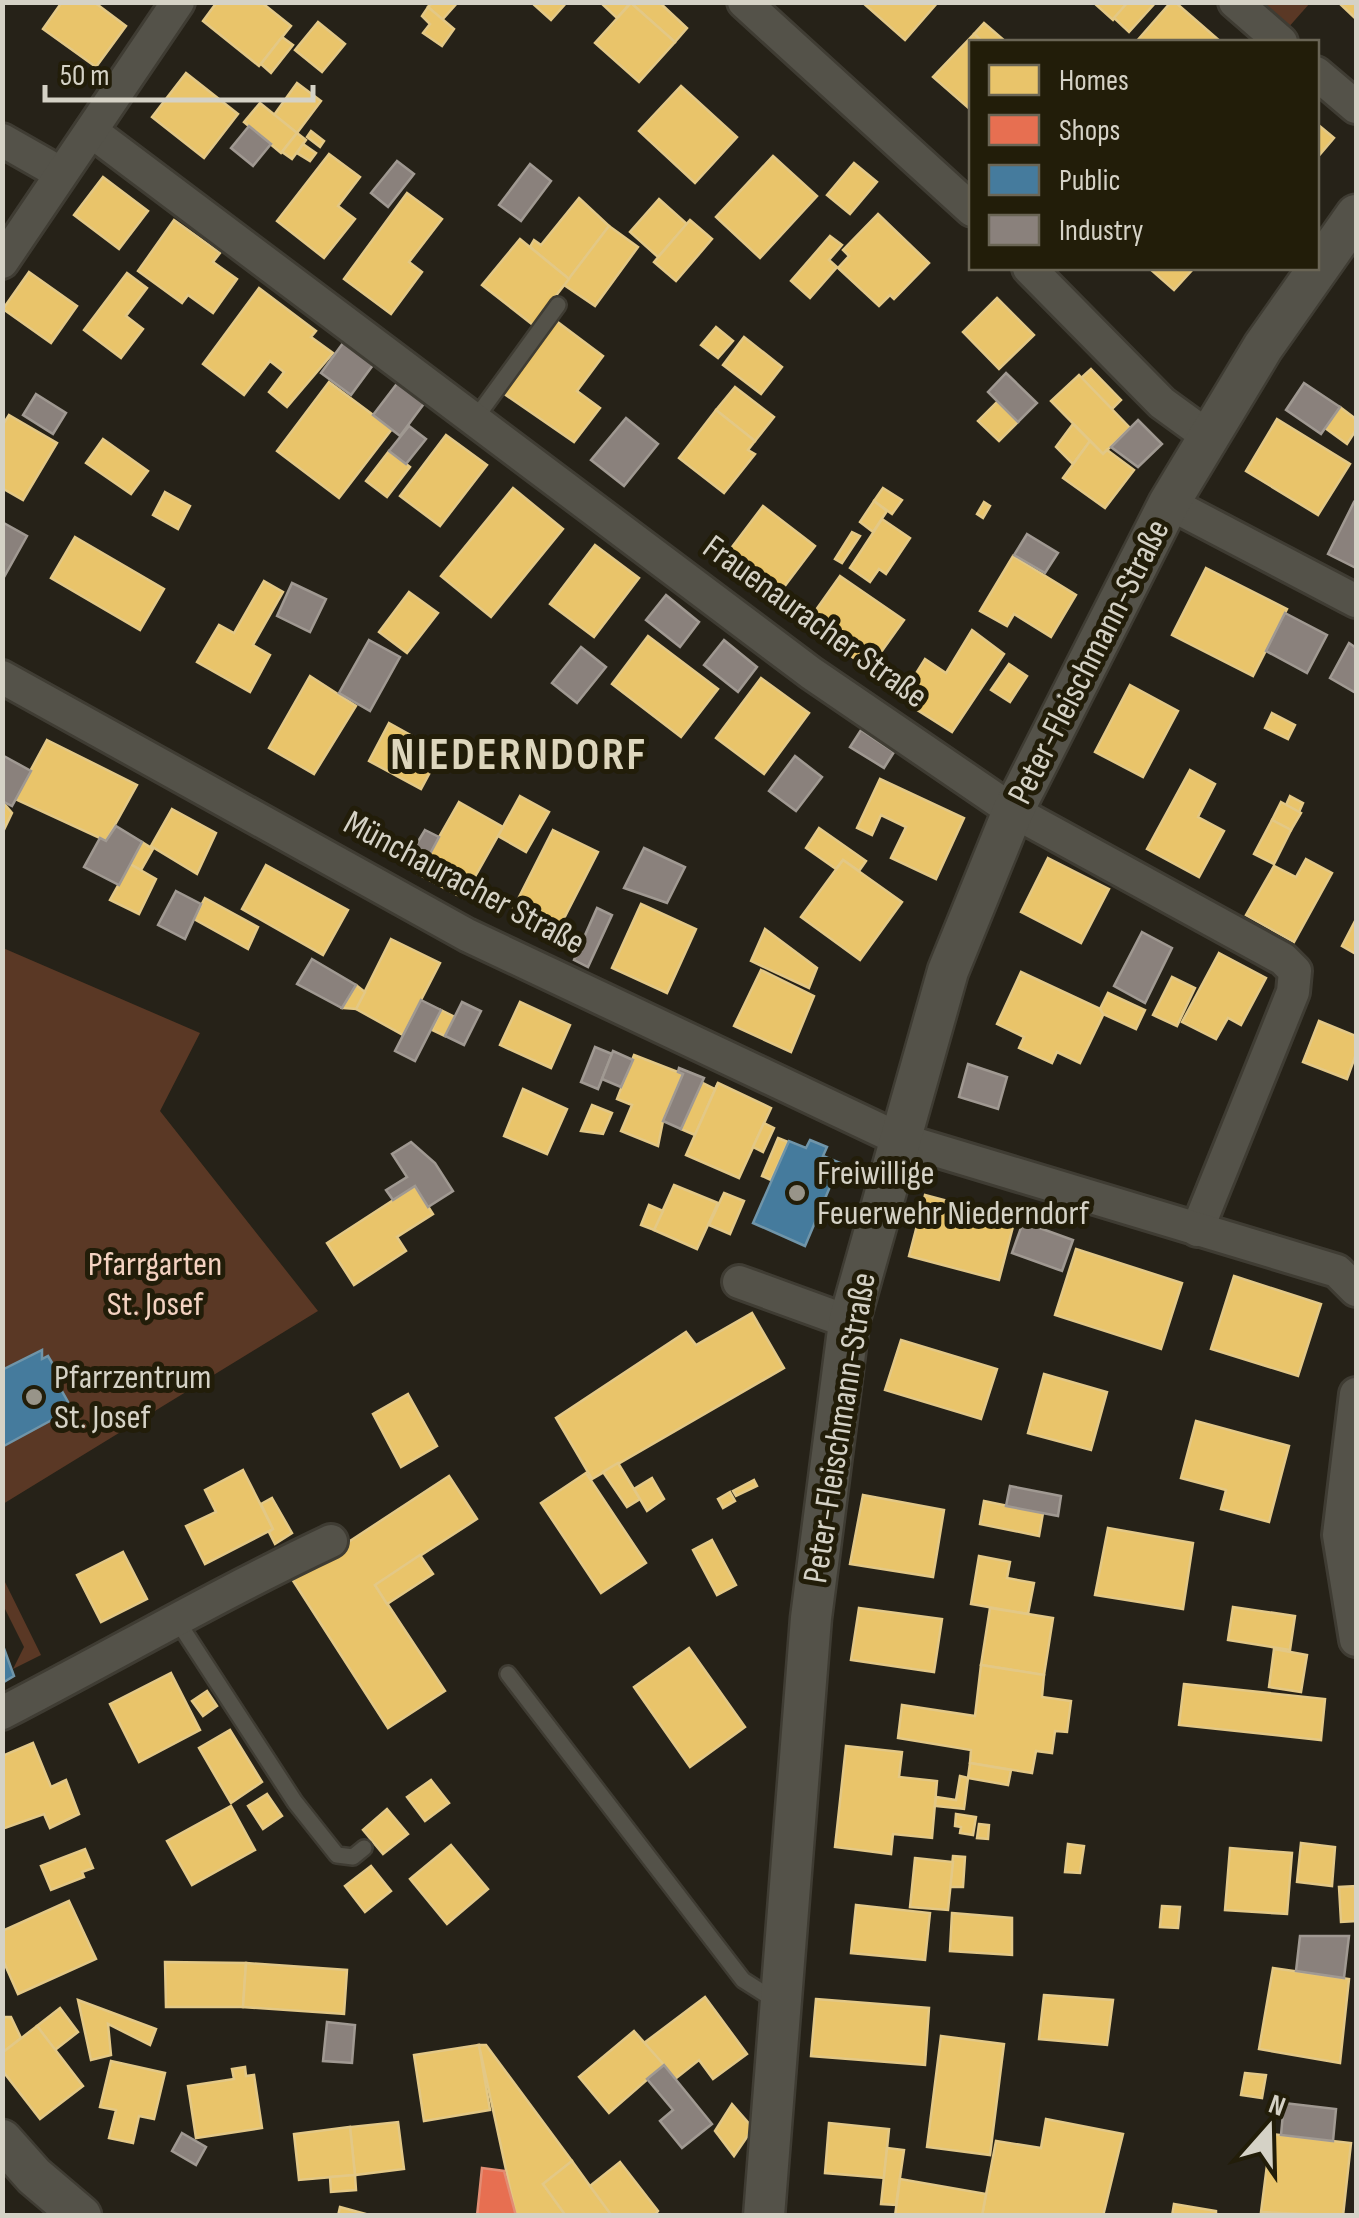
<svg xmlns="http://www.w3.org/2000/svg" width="1359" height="2218" viewBox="0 0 1359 2218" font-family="'Sofia Sans Condensed',sans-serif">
<rect width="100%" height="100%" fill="#262218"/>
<!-- green -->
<g fill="#5a3825">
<polygon points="1256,3 1310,3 1287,29"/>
<polygon points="3,948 200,1033 160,1111 318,1311 3,1504"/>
<polygon points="2,1576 41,1655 13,1669 24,1647 3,1605"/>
</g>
<!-- homes -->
<g fill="#e9c46a" stroke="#e3c886" stroke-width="2.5">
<polygon points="62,2 94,2 126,26 96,67 43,29"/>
<polygon points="217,2 261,2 291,26 259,66 203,21"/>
<polygon points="433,2 458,2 442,20 428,7"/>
<polygon points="531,2 567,2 551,20"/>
<polygon points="600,2 631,2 617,18"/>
<polygon points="659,2 687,28 675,42 631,3"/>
<polygon points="862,2 938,2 905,40"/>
<polygon points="1093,2 1128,2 1113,20"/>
<polygon points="1128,2 1156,2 1129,32 1114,18"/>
<polygon points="1171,2 1175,2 1221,42 1136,42"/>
<polygon points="1338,2 1356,2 1356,19"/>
<polygon points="631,3 675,42 639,82 595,43"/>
<polygon points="428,7 454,29 442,46 423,33 430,24 422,16"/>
<polygon points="318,22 345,44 322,72 295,50"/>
<polygon points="984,23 1006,42 983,42 974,34"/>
<polygon points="974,34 983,42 972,42 972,111 933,77"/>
<polygon points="282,37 293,45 271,73 261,64"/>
<polygon points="186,73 238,114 204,158 152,117"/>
<polygon points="297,83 321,101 297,133 274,115"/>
<polygon points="681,86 737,137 695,183 639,131"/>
<polygon points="260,103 297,133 281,153 244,122"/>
<polygon points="1316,123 1334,138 1316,159"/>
<polygon points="311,131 324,141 320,147 307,137"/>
<polygon points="297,133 306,140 292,159 282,152"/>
<polygon points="303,144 316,153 310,161 297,153"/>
<polygon points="329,154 360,177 338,206 355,219 324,258 277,221"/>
<polygon points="773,156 817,196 760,258 716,217"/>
<polygon points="854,163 877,182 850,214 827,195"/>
<polygon points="103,177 148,211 119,249 74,215"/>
<polygon points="407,193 442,219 409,262 422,272 391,314 344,279"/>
<polygon points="579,198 609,226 569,279 530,247 534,240 541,245"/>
<polygon points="659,199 687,224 658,257 630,232"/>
<polygon points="878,214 929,263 894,299 890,295 879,306 838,268 849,256 843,250"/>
<polygon points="174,220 220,253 213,262 237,279 213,313 188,295 182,303 138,271"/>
<polygon points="690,220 712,239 676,281 654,262"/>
<polygon points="609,226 638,247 595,306 564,285"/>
<polygon points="830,236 842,245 829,260 837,267 810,298 791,281"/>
<polygon points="520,239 569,279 533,325 482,285"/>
<polygon points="1149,268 1194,268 1174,290"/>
<polygon points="29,272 77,306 51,343 3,309"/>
<polygon points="127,273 147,288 126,316 143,329 121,358 84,330"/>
<polygon points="259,288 316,331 311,337 333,353 287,407 269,392 284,372 270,361 244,395 203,364"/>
<polygon points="997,298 1034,335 999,369 963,332"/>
<polygon points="555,320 603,356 577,391 600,408 574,442 500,391"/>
<polygon points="716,327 733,341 718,358 701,345"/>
<polygon points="744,337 782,367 761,394 723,365"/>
<polygon points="1091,369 1121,400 1112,409 1081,378"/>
<polygon points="1079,375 1130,428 1103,454 1051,401"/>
<polygon points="329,382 392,429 339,498 277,451"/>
<polygon points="735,387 774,417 755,441 716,410"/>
<polygon points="998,401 1018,422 999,441 978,421"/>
<polygon points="1340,407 1356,419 1356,430 1347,444 1325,428"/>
<polygon points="716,410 755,441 748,450 755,454 724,493 679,458"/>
<polygon points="9,415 57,443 23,500 2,488 2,426"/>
<polygon points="1277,419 1350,464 1318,515 1246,471"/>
<polygon points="1073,424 1090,441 1073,464 1056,447"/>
<polygon points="446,435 487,465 440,526 400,496"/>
<polygon points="103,439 148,471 131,494 86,463"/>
<polygon points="1090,441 1103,454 1107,450 1134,470 1105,508 1063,478"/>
<polygon points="389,451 410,467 387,497 366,481"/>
<polygon points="513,488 563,529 491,617 441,576"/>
<polygon points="883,488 902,500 892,514 874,501"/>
<polygon points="165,492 190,506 178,529 153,515"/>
<polygon points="874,501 887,511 873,532 860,522"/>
<polygon points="984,502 990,506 983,518 977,514"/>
<polygon points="763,506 815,546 778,595 726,555"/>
<polygon points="882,519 910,538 886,574 879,569 870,582 850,568"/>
<polygon points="852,532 860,536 842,563 835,559"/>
<polygon points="75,537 164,589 140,630 51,578"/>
<polygon points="595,545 639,578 594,637 550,604"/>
<polygon points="1013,556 1076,595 1051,637 1014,614 1007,626 980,611"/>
<polygon points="1206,568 1287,609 1253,676 1172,635"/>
<polygon points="840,576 904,620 869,669 806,624"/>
<polygon points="264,581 283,592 253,645 270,655 250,692 197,662 219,625 234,633"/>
<polygon points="409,592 438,613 407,653 379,632"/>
<polygon points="972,630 1004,654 952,732 900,699 925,659 946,673"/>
<polygon points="648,636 718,689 681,737 612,684"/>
<polygon points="1009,664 1027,676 1010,702 991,690"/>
<polygon points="310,676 356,706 314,774 269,748"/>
<polygon points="761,678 809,713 764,774 716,738"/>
<polygon points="1130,685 1178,711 1143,777 1095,752"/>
<polygon points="1272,713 1295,725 1288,739 1265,728"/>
<polygon points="389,723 441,752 421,789 369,761"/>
<polygon points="47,740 137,785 106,841 15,799"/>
<polygon points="1190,770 1215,784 1198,817 1224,831 1199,877 1147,849"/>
<polygon points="880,779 964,818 936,879 891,858 906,827 881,815 872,835 857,828"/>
<polygon points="520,796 549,812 526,852 498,836"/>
<polygon points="1290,796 1303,803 1299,812 1286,805"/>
<polygon points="2,801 12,813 2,834"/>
<polygon points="459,802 503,827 463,898 418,874"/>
<polygon points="1281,802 1301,813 1291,830 1272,820"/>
<polygon points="172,809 216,833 197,874 151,846"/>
<polygon points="1272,820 1291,830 1274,864 1254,854"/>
<polygon points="819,828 866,861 859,871 843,860 836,869 806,848"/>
<polygon points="553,830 598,852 557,932 513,909"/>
<polygon points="142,842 153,849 141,870 130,864"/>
<polygon points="1048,858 1109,889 1081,943 1021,912"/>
<polygon points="1306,859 1332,873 1294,942 1246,915 1274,866 1296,877"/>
<polygon points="843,860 902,902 860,960 801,917"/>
<polygon points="130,864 156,879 139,914 110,900"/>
<polygon points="266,865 348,910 323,955 242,909"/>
<polygon points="205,898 258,927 248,949 194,919"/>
<polygon points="641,904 696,929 667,993 612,968"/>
<polygon points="1356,919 1356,954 1342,946"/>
<polygon points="765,929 817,968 809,988 751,961"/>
<polygon points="391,939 440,963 403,1035 356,1009"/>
<polygon points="1219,953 1266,978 1241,1025 1228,1018 1216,1039 1182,1022"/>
<polygon points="761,970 814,996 791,1052 734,1026"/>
<polygon points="1021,972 1105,1011 1080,1063 1057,1052 1052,1063 1019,1048 1024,1037 997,1024"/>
<polygon points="1172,977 1195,988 1177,1026 1153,1015"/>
<polygon points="356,985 365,992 356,1009 342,1008"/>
<polygon points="1108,993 1145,1010 1136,1029 1103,1014 1100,1009"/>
<polygon points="520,1002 570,1025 551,1068 500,1045"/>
<polygon points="441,1010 455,1017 445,1036 432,1030"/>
<polygon points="1319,1021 1356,1036 1356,1054 1347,1079 1303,1062"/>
<polygon points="634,1055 683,1074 663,1121 658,1146 621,1131 632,1105 617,1099"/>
<polygon points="701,1082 715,1089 718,1083 695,1135 681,1129"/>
<polygon points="718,1083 771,1108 739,1178 686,1155"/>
<polygon points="523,1089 567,1109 547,1154 504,1136"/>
<polygon points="592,1105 612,1113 603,1134 581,1131"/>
<polygon points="764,1123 774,1128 763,1152 753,1147"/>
<polygon points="778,1138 788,1142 771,1180 762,1176"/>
<polygon points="674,1185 718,1203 697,1249 654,1230"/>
<polygon points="415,1186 433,1214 397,1237 406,1251 354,1285 327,1243"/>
<polygon points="724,1193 744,1201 730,1234 709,1225"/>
<polygon points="925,1195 1015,1219 999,1280 909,1256"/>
<polygon points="649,1205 663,1211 654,1230 641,1225"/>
<polygon points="1076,1249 1182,1283 1161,1349 1055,1315"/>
<polygon points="1234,1276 1321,1304 1298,1376 1211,1349"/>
<polygon points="752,1313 784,1368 592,1479 556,1418 686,1332 696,1345"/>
<polygon points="901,1340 997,1369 981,1419 885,1390"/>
<polygon points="1044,1374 1107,1392 1091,1450 1028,1433"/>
<polygon points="408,1394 437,1446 401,1467 373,1414"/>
<polygon points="1196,1421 1289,1446 1269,1522 1221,1509 1226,1490 1181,1478"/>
<polygon points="618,1463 640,1499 627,1507 603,1472"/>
<polygon points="243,1470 273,1529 205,1564 186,1526 216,1512 205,1490"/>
<polygon points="586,1473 646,1563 601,1593 541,1503"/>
<polygon points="449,1476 477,1519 375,1585 445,1691 388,1728 292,1579"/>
<polygon points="652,1478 664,1499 647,1511 634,1489"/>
<polygon points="754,1480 757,1486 736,1496 733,1491"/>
<polygon points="730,1492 735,1501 723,1508 718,1499"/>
<polygon points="863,1495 944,1510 933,1577 850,1564"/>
<polygon points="272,1498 292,1533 275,1544 269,1532 273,1529 261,1504"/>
<polygon points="984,1501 1043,1513 1039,1536 980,1524"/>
<polygon points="1108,1528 1193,1543 1183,1609 1095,1595"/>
<polygon points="712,1540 736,1585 717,1595 693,1550"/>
<polygon points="123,1552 147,1599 101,1622 77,1575"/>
<polygon points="420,1555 433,1574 387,1604 375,1585"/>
<polygon points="979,1556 1010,1562 1007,1578 1034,1583 1028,1614 971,1604"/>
<polygon points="1233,1607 1295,1616 1290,1650 1228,1640"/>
<polygon points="859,1608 942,1619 934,1672 851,1660"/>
<polygon points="990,1608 1053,1618 1044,1675 981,1665"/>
<polygon points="689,1648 745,1727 690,1767 634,1687"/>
<polygon points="1274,1649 1307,1655 1301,1692 1269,1687"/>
<polygon points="981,1665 1044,1675 1042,1697 1071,1701 1067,1732 1055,1731 1052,1753 1036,1751 1032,1773 970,1763 971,1750 898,1738 902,1705 975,1716"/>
<polygon points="171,1673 200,1730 139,1762 110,1704"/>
<polygon points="1184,1684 1325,1699 1321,1740 1179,1725"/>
<polygon points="207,1691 217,1706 203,1716 192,1701"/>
<polygon points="230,1730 262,1782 231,1803 199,1748"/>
<polygon points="33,1743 51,1787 66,1780 79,1814 50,1828 44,1814 2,1829 2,1756"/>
<polygon points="846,1746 902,1752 899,1777 937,1781 932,1838 893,1834 891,1854 835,1847"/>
<polygon points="970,1763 1011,1770 1008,1785 968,1778"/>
<polygon points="960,1776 968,1778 964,1809 935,1806 936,1797 956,1800"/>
<polygon points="431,1780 449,1803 425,1821 407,1797"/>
<polygon points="267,1794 282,1816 263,1829 248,1806"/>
<polygon points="231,1806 255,1850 192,1885 167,1841"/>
<polygon points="387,1809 408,1834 383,1854 363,1830"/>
<polygon points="956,1814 976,1817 973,1835 960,1833 961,1827 955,1826"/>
<polygon points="979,1824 989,1825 988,1839 977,1838"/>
<polygon points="1301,1843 1335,1847 1332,1886 1297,1882"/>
<polygon points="1068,1844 1084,1846 1080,1873 1065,1872"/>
<polygon points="451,1845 488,1889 447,1924 410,1879"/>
<polygon points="1230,1848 1292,1853 1287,1914 1225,1910"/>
<polygon points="85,1849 93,1868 82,1872 84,1877 51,1890 41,1866"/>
<polygon points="953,1856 965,1857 963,1887 950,1887"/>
<polygon points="915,1858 953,1862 948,1910 910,1907"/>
<polygon points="371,1866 391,1891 365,1912 345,1886"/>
<polygon points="1356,1886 1356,1921 1341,1922 1339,1887"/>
<polygon points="69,1901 96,1959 18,1994 2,1958 2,1931"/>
<polygon points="856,1905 930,1913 925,1960 851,1953"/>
<polygon points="1162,1906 1180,1907 1178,1928 1160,1927"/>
<polygon points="952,1913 1012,1918 1012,1955 950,1951"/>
<polygon points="165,1962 246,1963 243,2007 166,2007"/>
<polygon points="246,1963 347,1970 344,2014 243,2007"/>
<polygon points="1273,1968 1349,1979 1340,2063 1259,2049"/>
<polygon points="1044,1995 1113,2000 1107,2045 1039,2039"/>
<polygon points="705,1997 747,2054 713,2079 699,2060 675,2079 644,2043"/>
<polygon points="816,1999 929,2008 925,2065 811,2056"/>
<polygon points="78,2000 156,2029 150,2045 108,2024 111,2055 91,2060"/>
<polygon points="60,2008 78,2032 55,2050 37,2026"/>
<polygon points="2,2017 11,2017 21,2038 2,2053"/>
<polygon points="37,2026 83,2086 40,2119 2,2070 2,2053"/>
<polygon points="634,2031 664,2065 609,2113 579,2077"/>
<polygon points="941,2036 1004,2044 990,2155 927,2147"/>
<polygon points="479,2045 490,2110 424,2121 414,2055"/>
<polygon points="479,2045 486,2045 572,2161 543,2184 566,2216 516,2216"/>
<polygon points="111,2061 165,2073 154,2119 139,2116 133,2143 109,2138 116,2110 100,2107"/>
<polygon points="245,2067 246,2076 254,2075 262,2128 196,2138 188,2086 234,2079 232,2069"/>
<polygon points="1245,2073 1266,2075 1262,2098 1241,2095"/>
<polygon points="732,2104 753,2128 734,2156 715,2131"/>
<polygon points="1046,2119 1123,2134 1103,2216 982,2216 996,2141 1041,2148"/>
<polygon points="398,2122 404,2169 355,2175 350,2127"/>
<polygon points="829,2123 889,2129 884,2178 825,2173"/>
<polygon points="350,2127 355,2175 299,2180 294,2134"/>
<polygon points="1271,2134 1351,2143 1343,2216 1261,2212"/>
<polygon points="887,2148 904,2150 896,2205 881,2204"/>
<polygon points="572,2161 590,2186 612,2216 566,2216 543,2184"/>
<polygon points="620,2162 658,2211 654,2216 612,2216 590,2186"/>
<polygon points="355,2175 356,2190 331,2192 330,2177"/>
<polygon points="900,2179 986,2194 982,2216 895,2216"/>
<polygon points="1174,2204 1216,2211 1216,2216 1172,2216"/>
<polygon points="340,2207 373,2216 338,2216"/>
</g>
<!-- shops -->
<polygon fill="#e76f51" stroke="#e28d74" stroke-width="2.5" points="482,2168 504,2171 516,2216 477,2216"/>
<!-- public -->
<g fill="#457b9d" stroke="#7095a9" stroke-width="2.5">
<polygon points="810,1140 827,1147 823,1156 840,1163 805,1246 753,1223 789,1141 806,1148"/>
<polygon points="42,1350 42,1359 48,1356 63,1381 58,1384 72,1409 2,1447 2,1370"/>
<polygon points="2,1643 14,1676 2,1683"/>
</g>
<!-- industry -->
<g fill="#8a817c" stroke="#a09992" stroke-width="2.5">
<polygon points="249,126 271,144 253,166 231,148"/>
<polygon points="397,161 414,174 388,207 371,193"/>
<polygon points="530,164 551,181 521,221 499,205"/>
<polygon points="346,339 376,361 351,395 321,373"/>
<polygon points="1006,373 1037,403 1018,422 988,392"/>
<polygon points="399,381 426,401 400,436 373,415"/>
<polygon points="1304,383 1340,407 1321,434 1286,410"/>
<polygon points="36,394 66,413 53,434 23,415"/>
<polygon points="626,418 658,444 624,486 591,460"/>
<polygon points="1138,420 1162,444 1138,467 1111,447"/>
<polygon points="409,426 426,439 406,464 389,451"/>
<polygon points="1354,502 1356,503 1356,568 1328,554"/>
<polygon points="2,522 27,536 4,577 2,576"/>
<polygon points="1027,534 1058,553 1045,573 1014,555"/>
<polygon points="292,583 326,599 310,632 277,616"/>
<polygon points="666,595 699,622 680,647 646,620"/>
<polygon points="1285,613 1327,635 1307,673 1266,651"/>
<polygon points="369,640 400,657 370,711 339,693"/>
<polygon points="724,640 757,667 738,692 704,665"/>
<polygon points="1349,643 1356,648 1356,693 1330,678"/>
<polygon points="581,647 606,667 577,703 552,683"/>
<polygon points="861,730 894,752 884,768 850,747"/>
<polygon points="2,755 31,771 12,806 2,801"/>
<polygon points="795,756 822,777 796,811 769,791"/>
<polygon points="116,826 142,842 119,885 84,867 100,838 106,841"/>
<polygon points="425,830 439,837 424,865 408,858"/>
<polygon points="644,848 685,867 667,903 624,888"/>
<polygon points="176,891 201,904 185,939 158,925"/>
<polygon points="597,908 612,915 588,967 574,960"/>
<polygon points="1142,932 1172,948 1145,1003 1114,986"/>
<polygon points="312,959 356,985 342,1008 297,984"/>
<polygon points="421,1000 441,1010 415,1061 395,1051"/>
<polygon points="462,1002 481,1011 464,1045 445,1036"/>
<polygon points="595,1047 612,1054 598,1089 581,1082"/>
<polygon points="613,1051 633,1060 621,1087 602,1079"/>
<polygon points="968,1064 1007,1077 998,1109 959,1097"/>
<polygon points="679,1068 704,1078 681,1129 663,1121 683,1074 678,1072"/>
<polygon points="411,1142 435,1163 453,1191 428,1207 415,1186 393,1200 386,1190 407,1177 392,1154"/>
<polygon points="1023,1222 1073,1240 1062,1271 1012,1253"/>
<polygon points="1010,1486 1061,1496 1058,1516 1006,1506"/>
<polygon points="1300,1936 1349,1936 1344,1978 1296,1971"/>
<polygon points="327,2022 355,2025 352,2063 323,2061"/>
<polygon points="664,2065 712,2124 682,2148 660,2121 673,2110 647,2079"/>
<polygon points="1284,2103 1336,2109 1333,2141 1281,2135"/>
<polygon points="182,2133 206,2147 196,2165 172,2151"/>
</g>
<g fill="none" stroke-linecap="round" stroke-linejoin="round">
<defs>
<g id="service">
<polyline points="475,419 558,305"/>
<polyline points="178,1622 295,1802 337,1855 353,1857 364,1848"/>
<polyline points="508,1674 743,1980 779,2003"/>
</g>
<g id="minor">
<polyline points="744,2 972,210"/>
<polyline points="1235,2 1281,42"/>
<polyline points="1316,73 1356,107"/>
<polyline points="91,131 811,673 1013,811 1283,959 1295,971 1293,992 1197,1230"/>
<polyline points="2,140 60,173"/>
<polyline points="2,262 178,2"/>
<polyline points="1029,268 1162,403 1206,435"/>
<polyline points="1169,503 1356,601"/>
<polyline points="2,677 467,935 899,1139 1337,1271 1356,1290"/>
<polyline points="739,1282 849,1322"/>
<polyline points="1356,1394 1339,1535 1356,1640"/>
<path d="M 2,1713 C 112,1656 219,1594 331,1541"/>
</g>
<g id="tertiary">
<polyline points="2,2140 34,2176 81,2216"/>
<polyline points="764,2216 811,1618 849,1322 948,971 1013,811 1169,503 1263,347 1356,215"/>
</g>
</defs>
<!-- service casing -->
<use href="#service" stroke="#3f3c33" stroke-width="20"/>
<!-- minor casing -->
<use href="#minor" stroke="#3f3c33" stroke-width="38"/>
<!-- tertiary casing -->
<use href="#tertiary" stroke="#3f3c33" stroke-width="45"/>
<!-- service -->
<use href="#service" stroke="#545249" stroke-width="15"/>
<!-- minor -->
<use href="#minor" stroke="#545249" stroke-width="32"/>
<!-- tertiary -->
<use href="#tertiary" stroke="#545249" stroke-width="40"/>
</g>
<!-- markers -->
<g fill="#989489" stroke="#221d09" stroke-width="4">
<circle cx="797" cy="1193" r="10"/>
<circle cx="34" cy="1397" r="10"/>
</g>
<g text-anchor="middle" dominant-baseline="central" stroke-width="10" stroke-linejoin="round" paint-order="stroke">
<!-- street labels -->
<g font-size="35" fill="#d5d2c6" stroke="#221d09">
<text transform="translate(815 622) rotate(36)">Frauenauracher Straße</text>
<text transform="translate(1089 662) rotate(-63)">Peter-Fleischmann-Straße</text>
<text transform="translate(464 883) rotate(28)">Münchauracher Straße</text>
<text transform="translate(840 1428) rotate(-81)">Peter-Fleischmann-Straße</text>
</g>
<!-- poi labels -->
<g font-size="35" fill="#d5d2c6" stroke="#221d09" text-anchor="start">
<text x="817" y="1173">Freiwillige<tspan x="817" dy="40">Feuerwehr Niederndorf</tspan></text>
<text x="54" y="1377">Pfarrzentrum<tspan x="54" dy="40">St. Josef</tspan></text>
</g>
<!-- park labels -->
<g font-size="35" fill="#f4d2c1" stroke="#221d09">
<text x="155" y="1264">Pfarrgarten<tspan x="155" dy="40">St. Josef</tspan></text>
</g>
<!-- district labels -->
<g font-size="45" font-weight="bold" letter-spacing="2.5" fill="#ddd6bd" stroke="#221d09">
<text x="519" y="755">NIEDERNDORF</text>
</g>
</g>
<!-- border -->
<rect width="1359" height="2218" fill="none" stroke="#d5d2c6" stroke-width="10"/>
<!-- legend -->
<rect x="969" y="40" width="350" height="230" fill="#221d09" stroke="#6a6555" stroke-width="2.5"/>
<rect x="989" y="65" width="50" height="30" fill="#e9c46a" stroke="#6a6555" stroke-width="2.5"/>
<text x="1059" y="90" font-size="30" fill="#d5d2c6">Homes</text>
<rect x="989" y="115" width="50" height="30" fill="#e76f51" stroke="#6a6555" stroke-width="2.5"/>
<text x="1059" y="140" font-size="30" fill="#d5d2c6">Shops</text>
<rect x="989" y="165" width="50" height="30" fill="#457b9d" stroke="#6a6555" stroke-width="2.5"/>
<text x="1059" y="190" font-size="30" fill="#d5d2c6">Public</text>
<rect x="989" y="215" width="50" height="30" fill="#8a817c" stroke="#6a6555" stroke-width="2.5"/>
<text x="1059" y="240" font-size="30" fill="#d5d2c6">Industry</text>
<!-- north arrow -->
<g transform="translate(1269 2128) rotate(20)" stroke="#221d09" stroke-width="8" paint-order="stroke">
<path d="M0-8L18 38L0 25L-18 38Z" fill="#d5d2c6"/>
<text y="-15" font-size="28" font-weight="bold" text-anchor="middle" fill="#d5d2c6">N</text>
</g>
<!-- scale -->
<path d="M45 85v15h268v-15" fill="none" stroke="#d5d2c6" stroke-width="5"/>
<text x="60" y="85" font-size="30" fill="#d5d2c6" stroke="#221d09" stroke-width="8" paint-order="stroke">50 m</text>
</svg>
